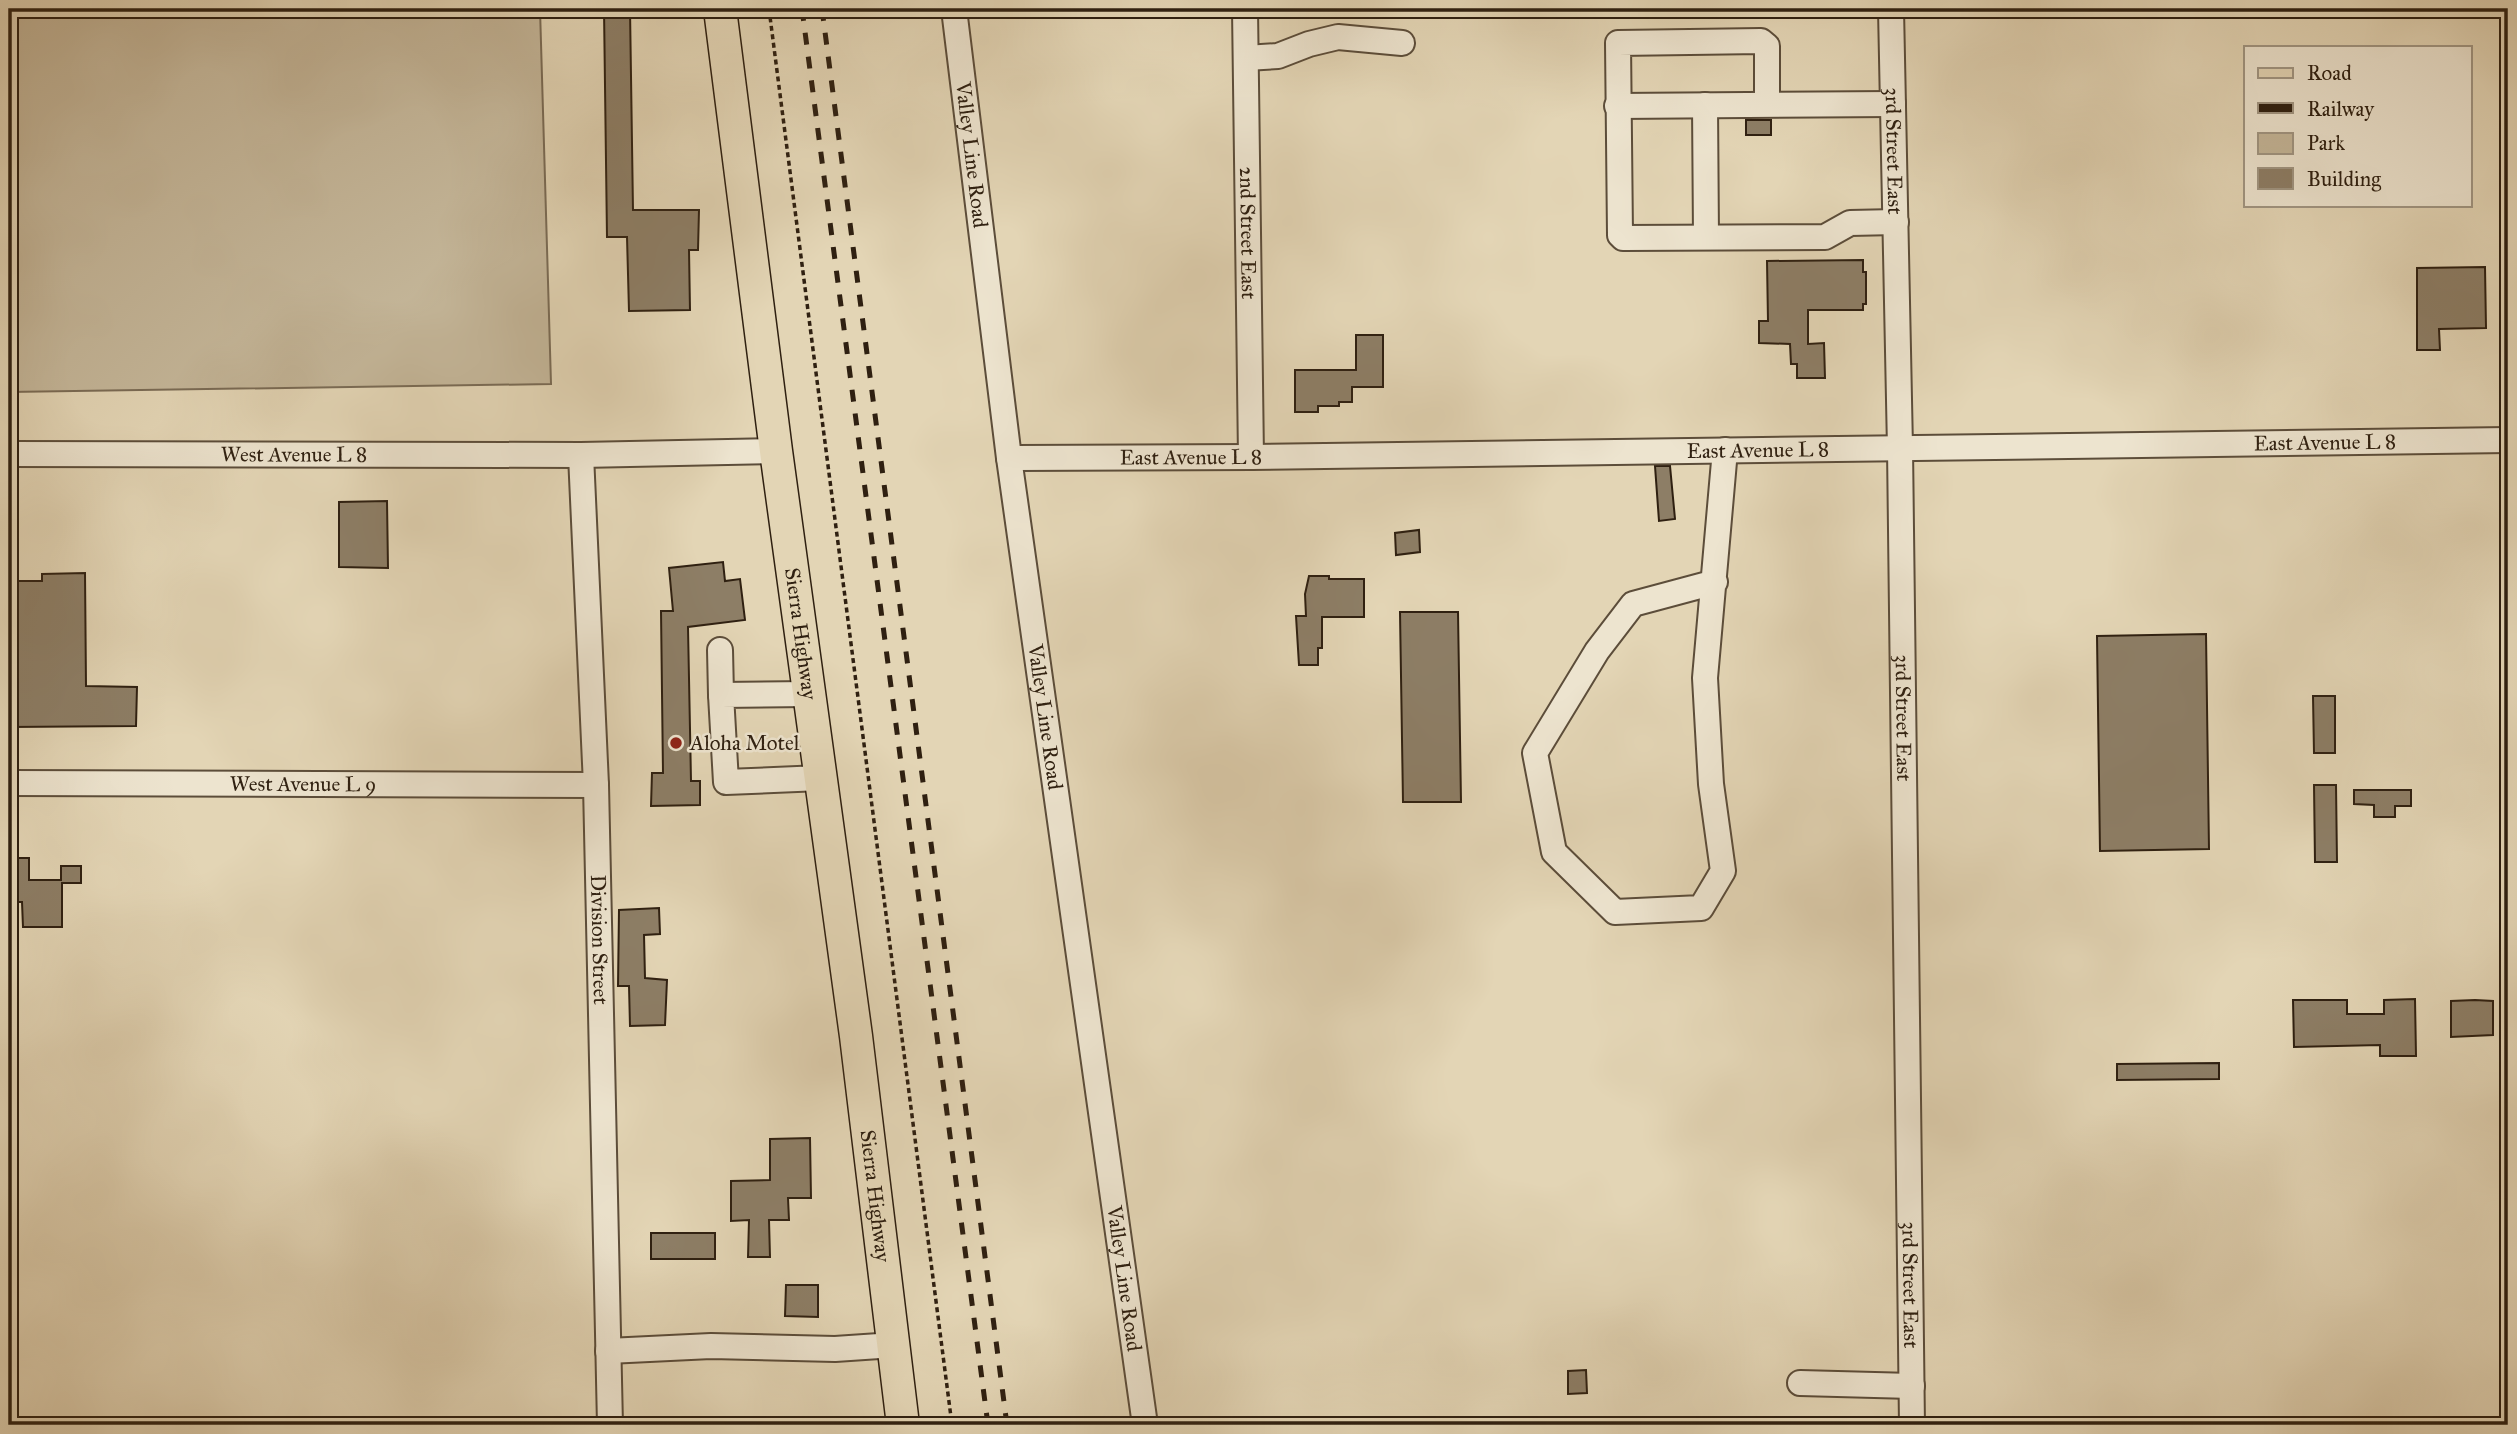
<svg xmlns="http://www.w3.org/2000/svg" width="2517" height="1434" viewBox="0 0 2517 1434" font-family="'IM FELL Great Primer',serif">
<rect width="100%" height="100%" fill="#e3d5b5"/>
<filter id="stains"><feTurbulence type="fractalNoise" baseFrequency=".00286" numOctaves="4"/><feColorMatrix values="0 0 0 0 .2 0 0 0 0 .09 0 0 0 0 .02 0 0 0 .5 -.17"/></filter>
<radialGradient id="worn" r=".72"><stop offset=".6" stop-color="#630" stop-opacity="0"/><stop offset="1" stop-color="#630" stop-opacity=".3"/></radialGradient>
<!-- green -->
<polygon fill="#c4b699" stroke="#7a6b55" stroke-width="2" points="9,9 540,9 551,384 9,392"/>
<!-- building -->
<g fill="#8d7e66" stroke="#2f2011" stroke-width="2">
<polygon points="604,9 630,9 633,210 699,210 698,250 689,250 690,310 629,311 627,237 607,237"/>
<rect x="1746" y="120" width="25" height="15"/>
<polygon points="1863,260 1863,272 1866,272 1866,304 1863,304 1863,310 1808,310 1808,344 1824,343 1825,378 1797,378 1797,364 1791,364 1790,344 1759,343 1759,321 1768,321 1767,261"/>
<polygon points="2485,267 2486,328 2439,329 2440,350 2417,350 2417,268"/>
<polygon points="1356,335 1383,335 1383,387 1352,387 1352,402 1339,402 1339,406 1318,406 1318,412 1295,412 1295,370 1356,370"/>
<polygon points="1655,466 1670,466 1675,519 1659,521"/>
<polygon points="387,501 388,568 339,567 339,502"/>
<polygon points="1419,530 1420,552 1396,555 1395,533"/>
<polygon points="723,562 725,581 740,579 745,620 688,627 691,781 700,781 700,805 651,806 652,773 663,773 661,611 673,611 669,568"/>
<polygon points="85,573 86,686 137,687 136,726 9,727 9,581 42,581 42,574"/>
<polygon points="1309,576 1329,576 1329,579 1364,579 1364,617 1322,617 1322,648 1318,648 1318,665 1299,665 1296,616 1306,616 1305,594"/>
<polygon points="1400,612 1458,612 1461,802 1403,802"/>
<polygon points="2206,634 2209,849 2100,851 2097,636"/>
<polygon points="2313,696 2335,696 2335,753 2314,753"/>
<polygon points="2314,785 2336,785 2337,862 2315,862"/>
<polygon points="2354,790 2411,790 2411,806 2395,806 2395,817 2374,817 2374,805 2354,804"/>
<polygon points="9,858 29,858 29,880 61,880 61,866 81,866 81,883 62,883 62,927 23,927 22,902 10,902"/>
<polygon points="659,908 660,934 644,935 645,978 667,980 665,1025 630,1026 629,986 618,986 619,910"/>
<polygon points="2415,999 2416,1056 2380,1056 2380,1045 2294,1047 2293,1000 2347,1000 2347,1014 2384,1014 2384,1000"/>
<polygon points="2475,1000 2493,1001 2493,1035 2451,1037 2451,1001"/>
<polygon points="2219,1063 2219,1079 2117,1080 2117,1064"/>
<polygon points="810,1138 811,1198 788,1198 789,1220 769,1220 770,1257 748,1257 749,1220 731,1221 731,1181 770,1180 770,1139"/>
<rect x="651" y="1233" width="64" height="26"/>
<polygon points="786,1285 818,1285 818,1317 785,1316"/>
<polygon points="1586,1370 1587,1393 1568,1394 1568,1371"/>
</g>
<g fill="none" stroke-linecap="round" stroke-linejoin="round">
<defs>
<g id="minor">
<path id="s1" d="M 954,9 L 1009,458 L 1145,1425"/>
<path id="s2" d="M 1245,9 L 1251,457"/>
<path id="s3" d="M 1891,9 L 1900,448 L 1912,1425"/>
<polyline points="1246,58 1278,56 1309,44 1338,37 1402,43"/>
<polyline points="1767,104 1767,46 1761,41 1618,43 1620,235 1623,238 1825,237 1850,223 1896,222"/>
<polyline points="1705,105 1706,237"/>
<polyline points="1617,106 1893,104"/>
<path id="s4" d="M 9,454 L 581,455 L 776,451"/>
<path id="s5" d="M 581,455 L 596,785 L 610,1425"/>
<path id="s6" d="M 1009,458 L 1251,457 L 2508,440"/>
<polyline points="1715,582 1633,604 1597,651 1535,753 1554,852 1615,912 1701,908 1723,871 1711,784 1705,678 1725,450"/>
<polyline points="720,650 721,695"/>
<polyline points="809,694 721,695 726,782 821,778"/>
<path id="s7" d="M 9,783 L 596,785"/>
<polyline points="608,1351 711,1346 835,1349 894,1345"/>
<polyline points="1800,1383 1912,1386"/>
</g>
<g id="major">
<path id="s8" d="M 720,9 L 776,451 L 856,1036 L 903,1425"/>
</g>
</defs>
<!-- minor casing -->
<use href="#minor" stroke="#5c4d3a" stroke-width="28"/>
<!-- major casing -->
<use href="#major" stroke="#2f2011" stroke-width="35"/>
<!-- path -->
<polyline stroke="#2f2011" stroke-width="3.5" stroke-dasharray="5 3.5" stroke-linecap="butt" points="769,9 952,1425"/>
<!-- minor -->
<use href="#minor" stroke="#ede4cf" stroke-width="24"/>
<!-- major -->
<use href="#major" stroke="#e3d5b5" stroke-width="32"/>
<!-- rail -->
<g stroke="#2f2011" stroke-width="5" stroke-dasharray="12 12" stroke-linecap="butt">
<polyline points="802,9 988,1425"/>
<polyline points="822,9 1007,1425"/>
</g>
</g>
<!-- markers -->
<circle fill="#8f2418" stroke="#ede4cf" stroke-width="2.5" cx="676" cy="743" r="7"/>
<g text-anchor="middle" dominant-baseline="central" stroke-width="5" stroke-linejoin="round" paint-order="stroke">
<!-- street labels -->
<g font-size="21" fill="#2f2011" stroke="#ede4cf">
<text stroke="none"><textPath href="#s3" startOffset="142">3rd Street East</textPath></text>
<text stroke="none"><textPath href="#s1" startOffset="147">Valley Line Road</textPath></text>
<text stroke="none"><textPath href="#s2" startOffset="224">2nd Street East</textPath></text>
<text stroke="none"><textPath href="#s6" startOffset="1316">East Avenue L 8</textPath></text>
<text stroke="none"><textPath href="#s6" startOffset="749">East Avenue L 8</textPath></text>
<text stroke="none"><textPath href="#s4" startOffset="285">West Avenue L 8</textPath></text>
<text stroke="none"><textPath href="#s6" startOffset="182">East Avenue L 8</textPath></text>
<text stroke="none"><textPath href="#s8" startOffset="630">Sierra Highway</textPath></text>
<text stroke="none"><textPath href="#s3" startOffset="709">3rd Street East</textPath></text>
<text stroke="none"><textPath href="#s1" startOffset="714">Valley Line Road</textPath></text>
<text stroke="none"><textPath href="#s7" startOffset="294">West Avenue L 9</textPath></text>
<text stroke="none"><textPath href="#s5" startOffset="485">Division Street</textPath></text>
<text stroke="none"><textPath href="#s8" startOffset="1197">Sierra Highway</textPath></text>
<text stroke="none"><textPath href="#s1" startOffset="1281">Valley Line Road</textPath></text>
<text stroke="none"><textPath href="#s3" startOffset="1276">3rd Street East</textPath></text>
</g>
<!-- poi labels -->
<g font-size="21" fill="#2f2011" stroke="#ede4cf" text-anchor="start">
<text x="690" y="743">Aloha Motel</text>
</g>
</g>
<!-- margin -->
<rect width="2517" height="1434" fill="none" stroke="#e3d5b5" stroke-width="35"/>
<rect x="10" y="10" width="2496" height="1413" fill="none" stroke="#2f2011" stroke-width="3.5"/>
<rect x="18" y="18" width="2482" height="1399" fill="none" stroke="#2f2011" stroke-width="2"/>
<!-- legend -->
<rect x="2244" y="46" width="228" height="161" fill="#ede4cf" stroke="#a19683" stroke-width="2"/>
<rect x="2258" y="68" width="35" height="10" fill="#e3d5b5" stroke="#a19683" stroke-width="2"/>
<text x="2307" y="80" font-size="21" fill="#2f2011">Road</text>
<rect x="2258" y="103" width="35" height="10" fill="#2f2011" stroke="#a19683" stroke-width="2"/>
<text x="2307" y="116" font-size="21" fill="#2f2011">Railway</text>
<rect x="2258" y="133" width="35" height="21" fill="#c4b699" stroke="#a19683" stroke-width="2"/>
<text x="2307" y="150" font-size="21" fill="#2f2011">Park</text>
<rect x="2258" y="168" width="35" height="21" fill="#8d7e66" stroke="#a19683" stroke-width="2"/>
<text x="2307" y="186" font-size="21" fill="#2f2011">Building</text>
<rect width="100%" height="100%" filter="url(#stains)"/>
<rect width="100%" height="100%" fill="url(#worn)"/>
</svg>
